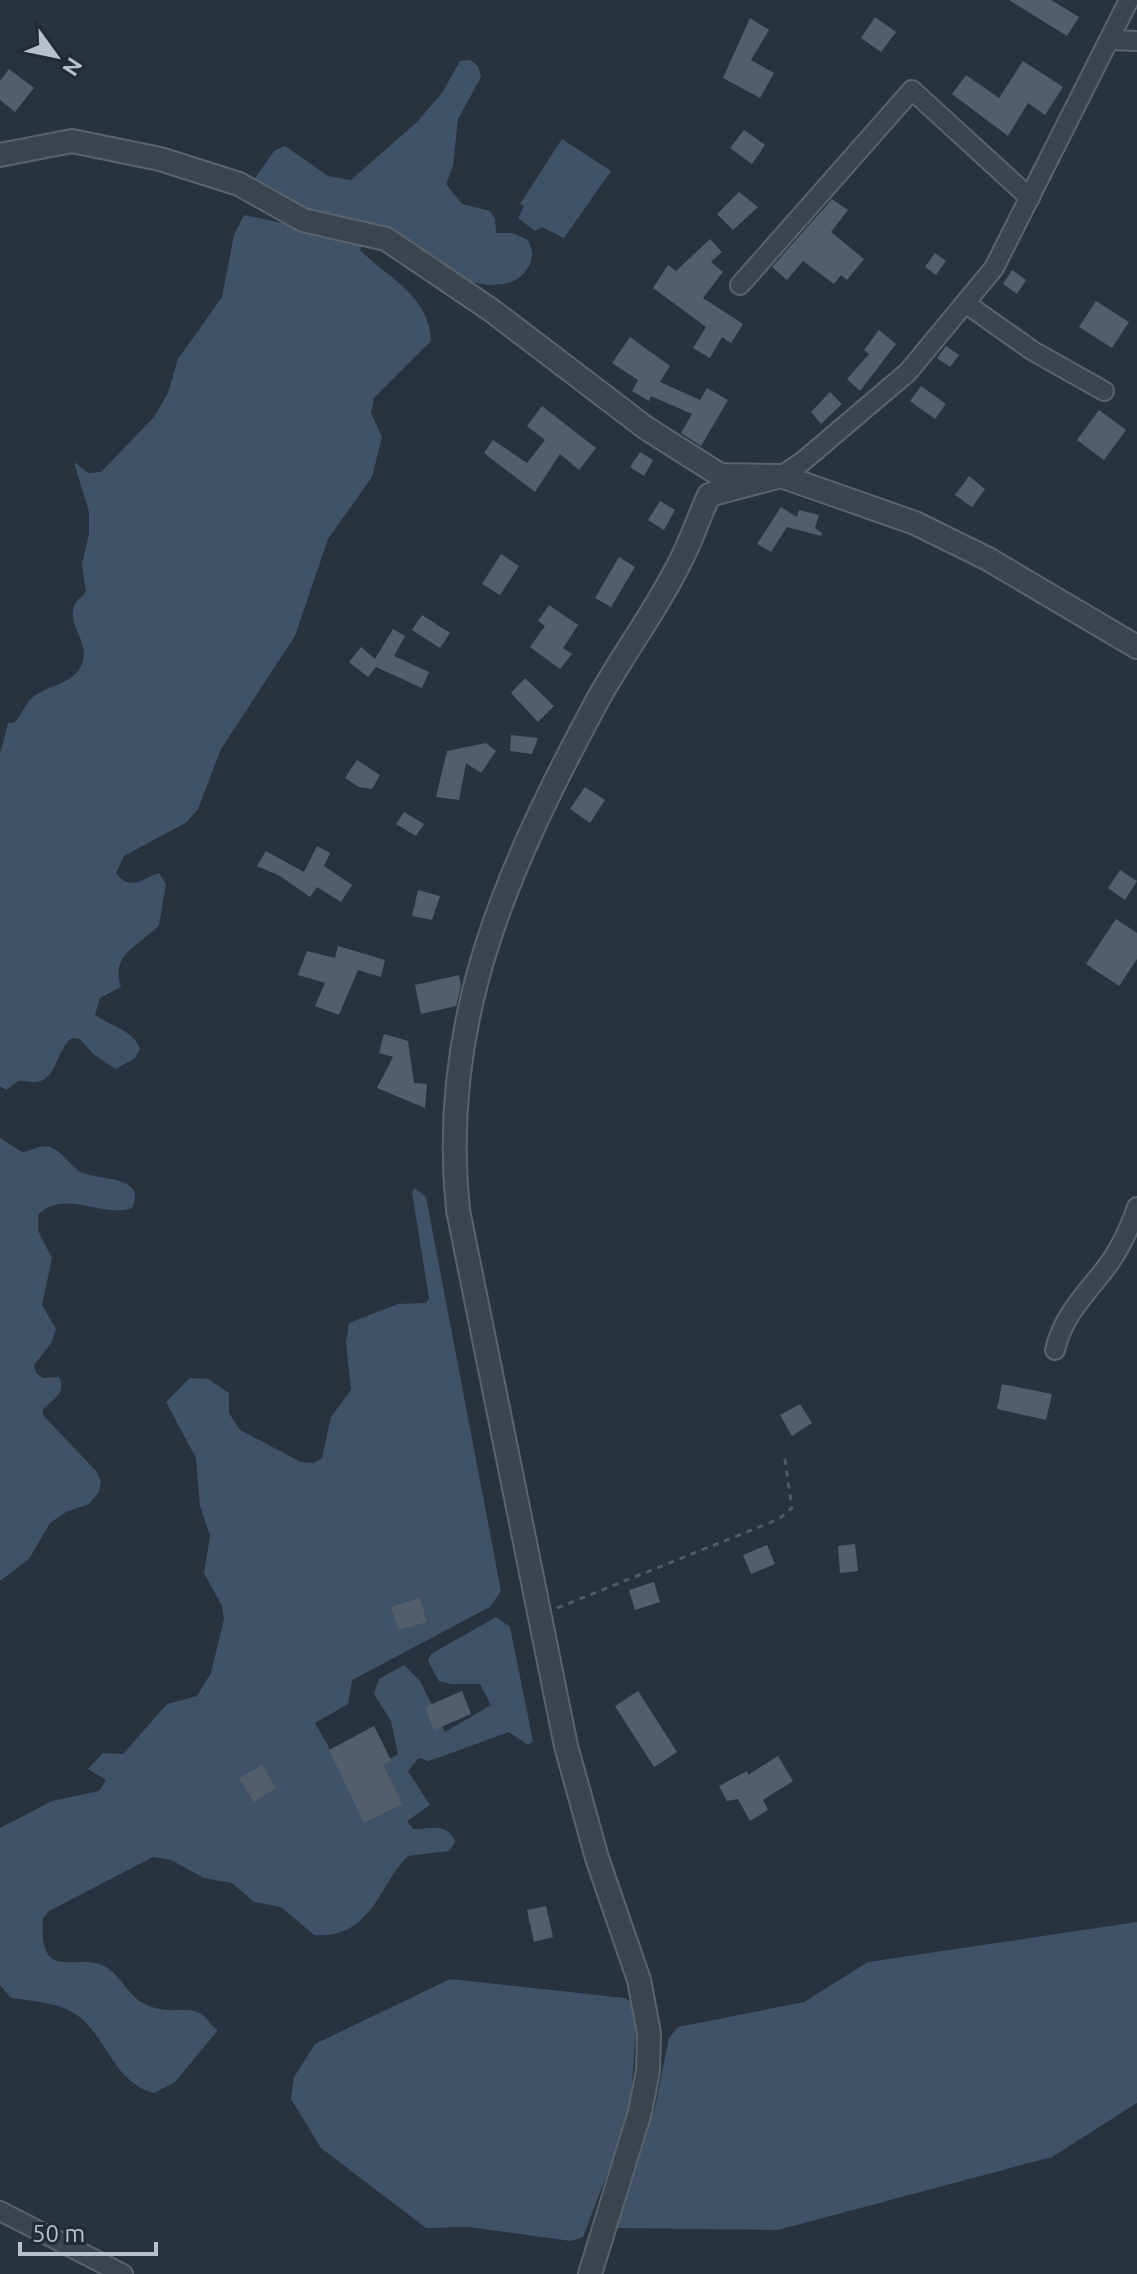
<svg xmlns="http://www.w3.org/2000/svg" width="1137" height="2274" viewBox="0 0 1137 2274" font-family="Ubuntu,sans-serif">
<rect width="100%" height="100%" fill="#28333f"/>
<!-- water -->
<g fill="#3f5267">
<path d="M 470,60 L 478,66 L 481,77 L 458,119 L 453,166 L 446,184 L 462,204 L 490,211 L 495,219 L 496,233 L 512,233 L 528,240 C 533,251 534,259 527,269 C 499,313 401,253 368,238 L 360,250 C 389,279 429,295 431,341 L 374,398 L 371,413 L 382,437 L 372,477 L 328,539 L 295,636 L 221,749 L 198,809 L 187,822 L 124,856 L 116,873 C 131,892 141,879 159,873 L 166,884 L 159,925 C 141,945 109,954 121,987 L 100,998 L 95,1015 C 110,1026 134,1030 140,1049 L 135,1058 L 116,1069 L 93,1054 L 80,1039 L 72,1038 C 56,1049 58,1078 37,1082 C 31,1083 25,1080 18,1081 L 6,1090 L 0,1086 L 0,754 L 8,723 L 14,723 C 22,715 24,705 32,698 C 48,684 72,686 82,664 C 91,642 65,624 75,604 C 77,599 83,597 86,591 L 82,564 L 89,534 L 89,512 L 74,462 L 88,473 L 101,472 L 154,417 L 168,393 L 178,359 L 222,297 L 234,235 L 244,215 L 296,226 L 253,181 L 274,151 L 285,146 L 328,176 L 351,180 L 417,122 L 442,93 L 460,61 Z"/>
<polygon points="562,139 611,171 564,238 542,227 535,231 518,218 524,206 520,204"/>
<path d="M 0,1138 L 22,1152 C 32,1151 43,1143 52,1148 C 63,1152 70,1166 81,1172 C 99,1181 148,1175 132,1208 C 103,1219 64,1188 38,1215 L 38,1231 L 52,1258 L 42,1305 L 56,1329 L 52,1342 L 34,1365 L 36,1373 L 43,1378 L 59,1377 C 67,1394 52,1399 43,1410 L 43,1415 L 97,1472 L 101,1482 L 99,1492 L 89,1504 L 66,1512 L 50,1523 L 29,1559 L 0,1581 Z"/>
<path d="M 415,1188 L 426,1197 L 501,1591 L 490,1607 L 352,1680 L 348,1704 L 315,1723 L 350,1784 L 398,1754 L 391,1721 L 374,1694 L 379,1679 L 404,1665 L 420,1681 L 445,1732 L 491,1705 L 480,1684 L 451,1684 L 439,1681 L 428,1661 L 431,1654 L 496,1617 L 510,1627 L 533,1741 L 528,1745 L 509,1732 L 429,1761 L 419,1758 L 408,1771 L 430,1805 L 407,1821 L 413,1829 C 431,1829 448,1822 455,1842 L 449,1851 L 408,1856 C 378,1886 372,1939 314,1935 L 281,1907 L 254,1902 L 232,1883 L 204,1878 L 171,1860 L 153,1857 L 49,1911 L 43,1918 C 38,1987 79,1950 106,1967 C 119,1974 127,1993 141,2002 C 168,2017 183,2005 200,2013 C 209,2018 210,2026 218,2030 L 175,2082 L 154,2093 C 111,2082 107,2032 72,2012 C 55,2002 30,2001 11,1998 L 0,1985 L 0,1828 L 52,1801 L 99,1791 L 106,1780 L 88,1769 L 103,1753 L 123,1754 L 167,1704 L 197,1696 L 211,1673 L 224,1619 L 222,1606 L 204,1573 L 210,1536 L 200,1506 L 196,1458 L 166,1402 L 190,1378 L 208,1379 L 229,1393 L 229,1413 L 240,1430 L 301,1462 L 313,1463 L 322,1458 L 331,1417 L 351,1390 L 346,1342 L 349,1323 L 398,1304 L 426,1303 L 429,1298 L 412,1192 Z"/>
<polygon points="1137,1922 1137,2103 1052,2157 778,2230 616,2228 613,2165 609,2169 583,2237 571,2241 469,2227 426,2228 321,2148 291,2099 294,2077 315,2044 450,1979 625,1998 634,2004 637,2014 630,2113 647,2120 654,2112 669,2038 678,2027 804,2002 868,1962"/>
</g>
<!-- building -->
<g fill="#535e6d">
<polygon points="1009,0 1051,0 1079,17 1067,36"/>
<polygon points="875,17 896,32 881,52 861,38"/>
<polygon points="750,18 769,30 751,60 774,73 760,98 723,78"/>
<polygon points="1023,61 1063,87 1045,115 1028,103 1008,136 952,94 966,75 999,98"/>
<polygon points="9,69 34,88 15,112 0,100 0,81"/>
<polygon points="744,130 765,145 752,164 730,148"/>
<polygon points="739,192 758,207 733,230 717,214"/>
<polygon points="832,199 848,210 831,232 864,259 847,280 841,275 834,284 803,261 787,280 772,267"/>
<polygon points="710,239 722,252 711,262 723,272 703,298 743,324 731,343 722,337 710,358 693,348 706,327 653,288 668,265 676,271"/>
<polygon points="935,253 946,261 936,275 925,267"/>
<polygon points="1012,270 1026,280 1017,294 1003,284"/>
<polygon points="1096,301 1129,322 1112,348 1079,327"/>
<polygon points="879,330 896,344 860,391 847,379 869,354 864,350"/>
<polygon points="630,337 670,366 660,382 700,400 707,388 728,400 701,446 681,433 692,414 651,396 649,401 632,391 638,380 612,363"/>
<polygon points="946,346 959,355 950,367 937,358"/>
<polygon points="921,386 946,404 935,419 910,401"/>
<polygon points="830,392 842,404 821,424 811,412"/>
<polygon points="542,406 596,448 579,470 560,454 535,492 484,453 493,440 527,463 545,440 527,426"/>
<polygon points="1099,410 1126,430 1104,460 1077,440"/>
<polygon points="640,452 653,460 644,476 630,467"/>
<polygon points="969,476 985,489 972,507 955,495"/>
<polygon points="660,501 675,510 664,530 648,520"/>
<polygon points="781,507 797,517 799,510 819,515 815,528 822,533 821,536 787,527 771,552 757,544"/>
<polygon points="501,554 519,566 500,595 482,584"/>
<polygon points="619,557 635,567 611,607 595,598"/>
<polygon points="549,605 578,625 563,648 572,654 560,669 530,647 545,626 538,621"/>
<polygon points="422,615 450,633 440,648 412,630"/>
<polygon points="393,629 405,636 394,656 429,672 422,688 376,667 368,677 349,662 361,647 375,659"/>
<polygon points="525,678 554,706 538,722 511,693"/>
<polygon points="511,735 538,738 532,754 510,751"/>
<polygon points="486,743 496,751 481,773 466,763 459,800 436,797 447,751"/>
<polygon points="357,760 380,775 372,789 359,787 345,778"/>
<polygon points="585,787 605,800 590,823 570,809"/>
<polygon points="404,812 424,824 416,836 396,824"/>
<polygon points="317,846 330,853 324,866 352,885 341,902 317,887 310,897 280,876 257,866 266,851 304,872"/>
<polygon points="1120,870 1137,881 1125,900 1108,888"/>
<polygon points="418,890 440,896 432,920 412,916"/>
<polygon points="1116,919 1137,933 1137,959 1119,986 1086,964"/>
<polygon points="338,946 385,960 381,977 358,970 339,1015 315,1006 325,983 298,975 307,951 335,958"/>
<polygon points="459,975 461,986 456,1006 421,1014 415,985"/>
<polygon points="384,1034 408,1041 414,1083 427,1084 425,1108 377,1088 393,1057 379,1053"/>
<polygon points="1002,1384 1052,1394 1046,1420 997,1409"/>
<polygon points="800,1404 812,1423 792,1436 780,1415"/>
<polygon points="855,1544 858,1571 840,1573 838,1546"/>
<polygon points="767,1545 775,1564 751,1574 743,1555"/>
<polygon points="654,1582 660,1602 635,1610 629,1590"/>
<polygon points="420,1598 427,1622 398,1630 391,1607"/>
<polygon points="462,1691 471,1714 434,1730 425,1707"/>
<polygon points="638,1691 677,1752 654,1767 615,1706"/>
<polygon points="374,1726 391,1760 383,1765 402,1804 364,1823 329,1750"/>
<polygon points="778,1756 793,1781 763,1800 768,1810 750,1821 738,1799 727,1801 719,1786 747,1771 748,1775"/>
<polygon points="262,1765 276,1788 254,1802 239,1778"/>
<polygon points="546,1906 553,1937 534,1942 527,1910"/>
</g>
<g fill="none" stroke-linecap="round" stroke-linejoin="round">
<defs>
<g id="minor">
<polyline points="1109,40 1137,41"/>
<polyline points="740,285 912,90 1030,198"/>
<polyline points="965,303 1033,351 1104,391"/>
<polyline points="781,476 802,462 908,372 994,268 1129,0"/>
<path d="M 1055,1350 C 1063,1316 1084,1296 1105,1269 C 1119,1251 1129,1230 1137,1207"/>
<polyline points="0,2211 123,2274"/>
</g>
<g id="tertiary">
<polyline points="0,155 72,141 160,159 239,184 303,220 386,239 491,310 646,428 720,475 781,476 915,523 988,559 1137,647"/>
<path d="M 590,2274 L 640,2112 L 648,2071 L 649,2033 L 639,1980 L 597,1858 L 566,1746 L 458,1210 C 438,1020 508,867 596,703 C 622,655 656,611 680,562 C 691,541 699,517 709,495 L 781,476"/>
</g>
</defs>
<!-- minor casing -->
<use href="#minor" stroke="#5a636d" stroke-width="22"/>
<!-- tertiary casing -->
<use href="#tertiary" stroke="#5a636d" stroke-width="26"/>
<!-- path -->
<polyline stroke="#4a5e5f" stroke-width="3" stroke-dasharray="6 6" stroke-linecap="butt" points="557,1608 779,1519 792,1508 784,1453"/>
<!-- minor -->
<use href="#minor" stroke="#3c454f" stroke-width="18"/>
<!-- tertiary -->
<use href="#tertiary" stroke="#3c454f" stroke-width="22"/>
</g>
<!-- north arrow -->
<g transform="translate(56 56) rotate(123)" stroke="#212a35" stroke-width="6" paint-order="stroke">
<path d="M0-6L14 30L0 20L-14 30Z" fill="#b8c0ca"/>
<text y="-12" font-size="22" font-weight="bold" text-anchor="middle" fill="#b8c0ca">N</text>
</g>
<!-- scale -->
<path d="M20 2242v12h136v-12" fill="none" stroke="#b8c0ca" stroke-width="4"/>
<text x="32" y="2242" font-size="24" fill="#b8c0ca" stroke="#212a35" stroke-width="6" paint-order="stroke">50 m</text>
</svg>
